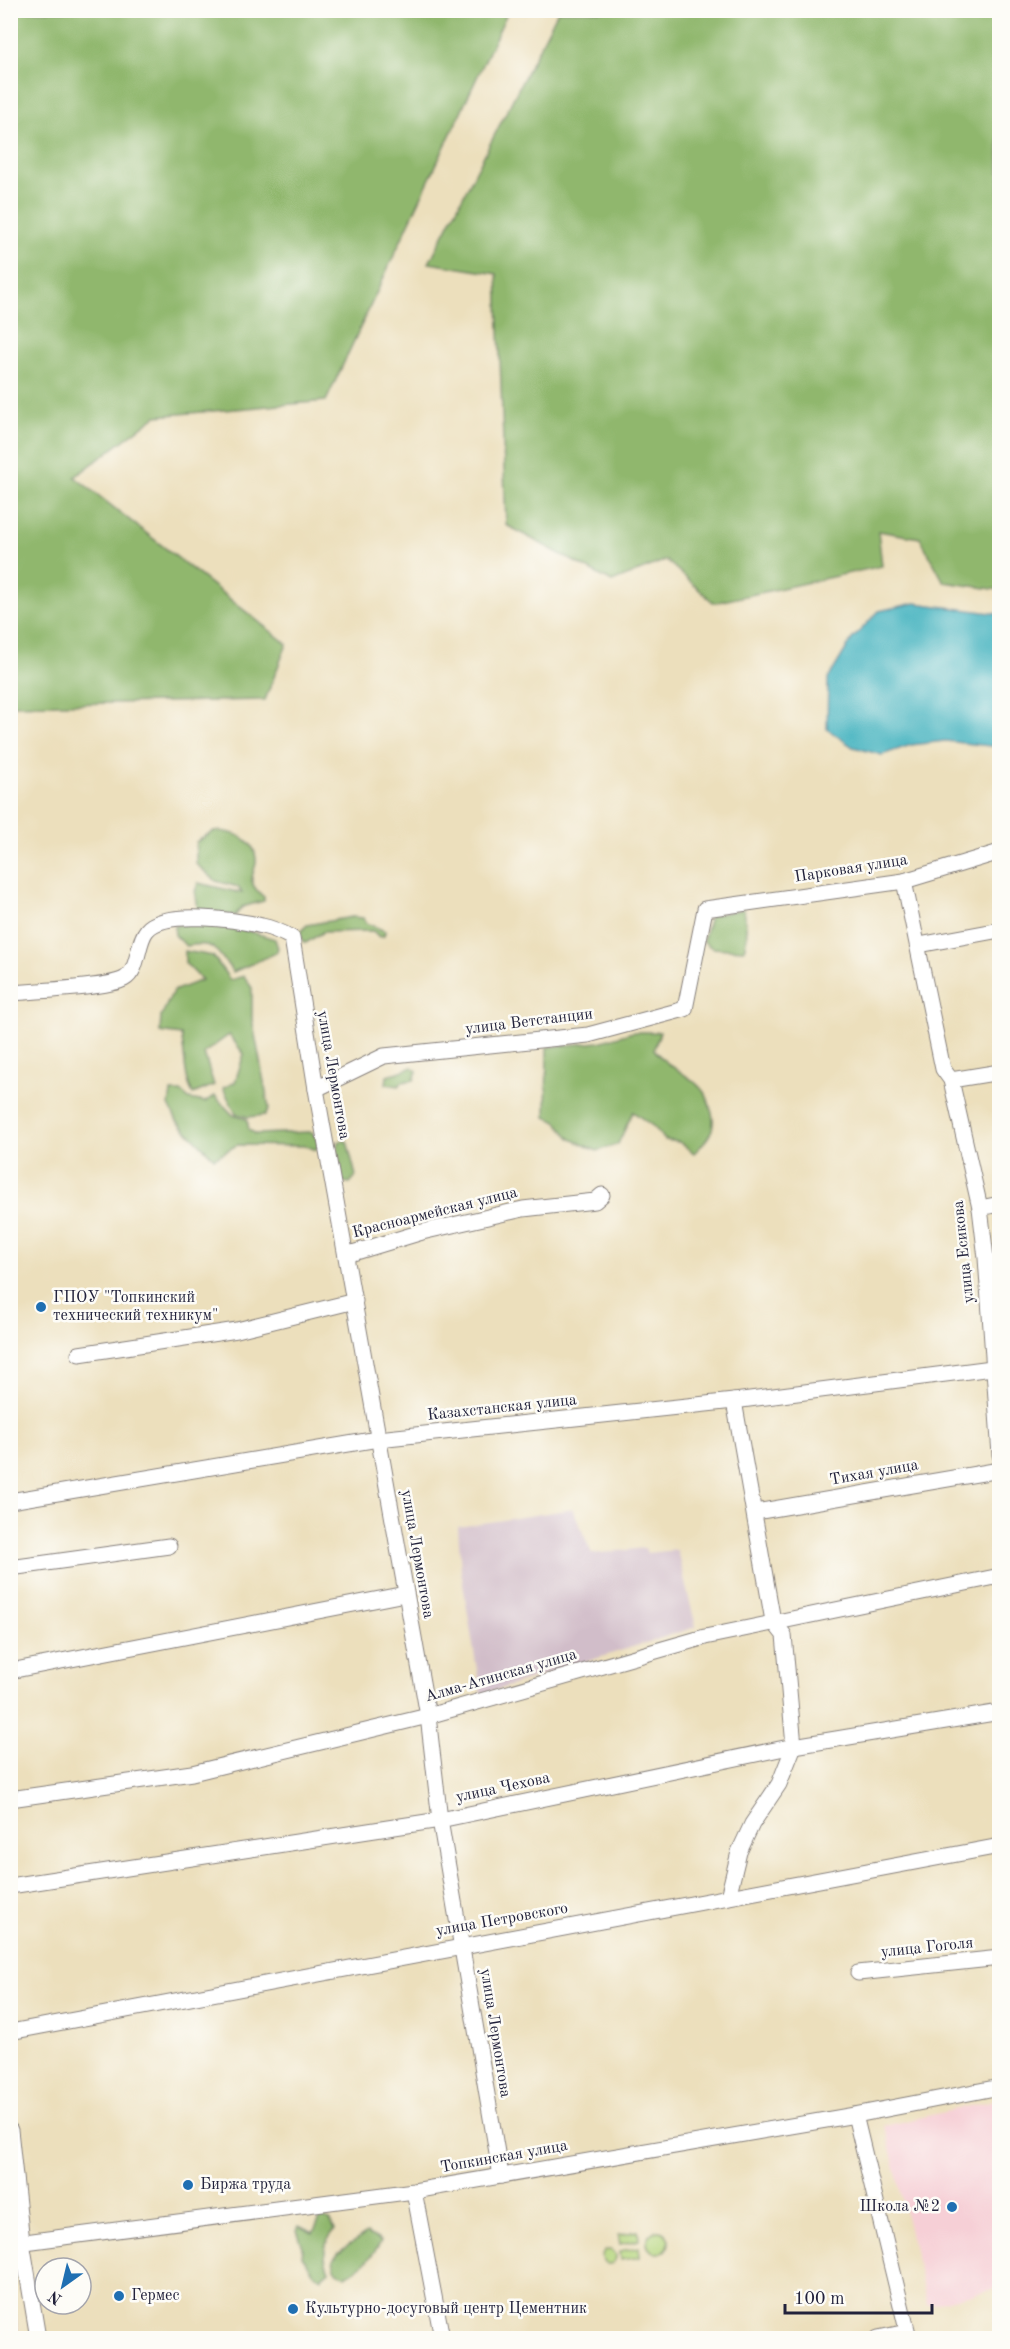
<svg xmlns="http://www.w3.org/2000/svg" width="1010" height="2349" viewBox="0 0 1010 2349" font-family="'Old Standard TT',serif">
<rect width="100%" height="100%" fill="#fdfcf7"/>
<filter id="ink" filterUnits="userSpaceOnUse"><feTurbulence type="fractalNoise" baseFrequency=".0167" numOctaves="2"/><feDisplacementMap in="SourceGraphic" scale="12" xChannelSelector="R" yChannelSelector="G"/><feConvolveMatrix kernelMatrix="1 2 1 2 8 2 1 2 1" color-interpolation-filters="sRGB"/></filter>
<filter id="wash" filterUnits="userSpaceOnUse"><feTurbulence type="fractalNoise" baseFrequency=".008" numOctaves="4" result="noise"/><feDisplacementMap in="SourceGraphic" scale="24" xChannelSelector="R" yChannelSelector="G"/><feGaussianBlur stdDeviation="1.35" result="paint"/><feColorMatrix in="noise" values="0 0 0 0 0 0 0 0 0 0 0 0 0 0 0 0 0 1.4 0 .05"/><feComposite in="paint" operator="in"/></filter>
<g filter="url(#wash)">
<rect width="100%" height="100%" fill="#ecdfbc"/>
<!-- built -->
<polygon fill="#f6cfd6" points="999,2099 999,2288 927,2305 885,2126"/>
<!-- industrial -->
<g fill="#d1bdc9">
<polygon points="573,1509 592,1554 645,1548 647,1553 677,1550 696,1627 481,1695 461,1571 458,1527"/>
<polygon points="11,2288 20,2338 11,2338"/>
</g>
<!-- green -->
<g fill="#b6d67e" stroke="#6c7c5c" stroke-width="1.5">
<circle cx="658" cy="2242" r="11"/>
<polygon points="638,2231 639,2240 620,2244 618,2235"/>
<polygon points="639,2247 640,2257 621,2260 620,2251"/>
<circle cx="609" cy="2257" r="7"/>
</g>
<!-- forest -->
<g fill="#90b76d" stroke="#596c54" stroke-width="1.5">
<polygon points="10,11 508,11 326,401 156,416 75,477 287,644 265,700 11,705"/>
<polygon points="558,11 999,11 999,590 944,582 920,538 878,531 882,566 714,603 666,560 612,582 506,525 497,274 429,263"/>
<path d="M 214,831 C 234,831 257,839 256,863 C 255,869 251,876 252,882 C 254,888 259,893 264,897 L 264,901 L 242,907 L 235,916 L 198,909 L 195,892 L 198,883 L 242,893 L 238,887 L 216,881 L 196,864 L 196,842 Z"/>
<polygon points="744,909 747,936 744,950 712,948 703,941 710,916"/>
<polygon points="352,917 363,918 366,923 385,931 384,936 379,937 373,931 323,932 306,943 303,942 300,932 307,925"/>
<path d="M 188,924 L 248,931 L 275,939 L 278,948 L 276,953 L 233,972 C 216,951 216,940 186,946 L 175,935 L 174,926 Z"/>
<path d="M 185,951 L 213,956 L 230,980 L 244,976 L 252,988 L 252,1019 L 269,1108 L 265,1115 L 248,1117 L 236,1114 L 223,1088 L 235,1082 L 244,1054 L 229,1035 L 204,1053 L 214,1085 L 193,1094 C 183,1075 186,1056 181,1035 L 160,1032 L 161,1017 L 173,991 L 202,980 L 185,963 Z"/>
<path d="M 633,1032 L 660,1032 L 654,1049 C 667,1069 694,1075 706,1095 C 709,1100 710,1108 712,1113 C 717,1130 706,1142 694,1153 L 679,1142 L 665,1140 L 654,1127 L 633,1112 L 618,1144 L 597,1151 L 571,1139 L 557,1122 L 546,1117 L 547,1047 L 599,1042 Z"/>
<polygon points="412,1067 417,1071 414,1080 402,1082 399,1086 386,1084 387,1076"/>
<polygon points="171,1092 181,1092 189,1099 205,1102 215,1096 233,1115 247,1119 249,1130 256,1134 309,1132 313,1133 319,1143 316,1150 306,1146 237,1145 214,1158 177,1121 169,1105"/>
<polygon points="340,1141 347,1141 356,1176 350,1183 343,1182 337,1145"/>
<path d="M 321,2217 L 330,2220 L 335,2230 C 323,2243 322,2255 329,2271 L 321,2278 L 314,2273 L 302,2256 L 303,2247 L 297,2230 L 299,2226 L 313,2233 Z"/>
<path d="M 367,2233 L 381,2241 C 373,2256 360,2269 345,2276 L 335,2269 L 333,2260 L 339,2252 Z"/>
</g>
<!-- water -->
<polygon fill="#45b3c0" stroke="#346a7e" stroke-width="1.5" points="915,603 999,614 999,747 945,741 911,745 882,755 853,747 827,729 828,679 852,639 879,611"/>
</g>
<g filter="url(#ink)">
<g fill="none" stroke-linecap="round" stroke-linejoin="round">
<defs>
<g id="minor">
<polyline points="904,881 943,1069 951,1080 980,1208 986,1258 1000,1455"/>
<polyline points="919,945 1000,930"/>
<path d="M 10,993 C 33,991 108,988 124,979 C 140,970 136,943 147,930 C 164,909 238,920 262,926 C 273,928 283,933 292,938 L 316,1089 L 428,1716 L 440,1820 L 501,2176"/>
<polyline points="951,1080 1000,1072"/>
<polyline points="316,1089 384,1056 588,1035 685,1009 705,909 904,881 1000,852"/>
<polyline points="980,1208 1000,1204"/>
<polyline points="346,1255 422,1232 523,1209 595,1201 602,1195"/>
<polyline points="79,1354 237,1330 355,1301"/>
<polyline points="10,1501 378,1439 734,1401 1000,1367"/>
<polyline points="755,1512 1000,1470"/>
<polyline points="10,1568 169,1546"/>
<polyline points="10,1671 405,1594"/>
<polyline points="10,1799 192,1773 428,1716 705,1637 1000,1576"/>
<polyline points="10,1886 440,1820 794,1746 1000,1712"/>
<polyline points="728,1897 739,1852 752,1824 779,1784 794,1746 784,1635 773,1621 734,1401"/>
<polyline points="858,1973 1000,1958"/>
<polyline points="10,2032 1000,1846"/>
<polyline points="855,2115 909,2338"/>
<polyline points="10,2130 22,2242 38,2338"/>
<polyline points="414,2191 442,2338"/>
<polyline points="10,2244 414,2191 855,2115 1000,2087"/>
<polyline points="878,2338 907,2332"/>
</g>
</defs>
<!-- minor casing -->
<use href="#minor" stroke="#87807c" stroke-width="17"/>
<!-- minor -->
<use href="#minor" stroke="#fff" stroke-width="15"/>
</g>
</g>
<!-- markers -->
<g fill="#1f6fb2" stroke="#fdfcf7" stroke-width="2">
<circle cx="41" cy="1307" r="6"/>
<circle cx="188" cy="2185" r="6"/>
<circle cx="952" cy="2207" r="6"/>
<circle cx="119" cy="2296" r="6"/>
<circle cx="293" cy="2309" r="6"/>
</g>
<g text-anchor="middle" dominant-baseline="central" stroke-width="5" stroke-linejoin="round" paint-order="stroke">
<!-- street labels -->
<g font-size="16" fill="#22223b" stroke="#fdfcf7">
<text transform="translate(851 869) rotate(-9)">Парковая улица</text>
<text transform="translate(529 1022) rotate(-7)">улица Ветстанции</text>
<text transform="translate(333 1075) rotate(80)">улица Лермонтова</text>
<text transform="translate(435 1213) rotate(-14)">Красноармейская улица</text>
<text transform="translate(964 1252) rotate(-96)">улица Есикова</text>
<text transform="translate(502 1408) rotate(-6)">Казахстанская улица</text>
<text transform="translate(874 1473) rotate(-10)">Тихая улица</text>
<text transform="translate(417 1554) rotate(80)">улица Лермонтова</text>
<text transform="translate(501 1676) rotate(-16)">Алма-Атинская улица</text>
<text transform="translate(503 1788) rotate(-12)">улица Чехова</text>
<text transform="translate(502 1920) rotate(-10)">улица Петровского</text>
<text transform="translate(927 1948) rotate(-6)">улица Гоголя</text>
<text transform="translate(495 2033) rotate(81)">улица Лермонтова</text>
<text transform="translate(504 2157) rotate(-10)">Топкинская улица</text>
</g>
<!-- poi labels -->
<g font-size="16" fill="#22223b" stroke="#fdfcf7" text-anchor="start">
<text x="53" y="1298">ГПОУ "Топкинский<tspan x="53" dy="18">технический техникум"</tspan></text>
<text x="200" y="2185">Биржа труда</text>
<text x="940" y="2207" text-anchor="end">Школа №2</text>
<text x="131" y="2296">Гермес</text>
<text x="305" y="2309">Культурно-досуговый центр Цементник</text>
</g>
</g>
<!-- margin -->
<rect width="1010" height="2349" fill="none" stroke="#fdfcf7" stroke-width="36"/>
<!-- north arrow -->
<g transform="translate(63 2286) rotate(214)"><circle r="28" fill="#fdfcf7" stroke="#a5a5ac" stroke-width="1.5"/>
<path d="M0-4.5L10 22L0 15L-10 22Z" fill="#1f6fb2"/>
<text y="-9" font-size="16" font-weight="bold" text-anchor="middle" fill="#22223b">N</text>
</g>
<!-- scale -->
<path d="M785 2304v9h147v-9" fill="none" stroke="#22223b" stroke-width="3"/>
<text x="794" y="2304" font-size="18" fill="#22223b" stroke="#fdfcf7" stroke-width="4.5" paint-order="stroke">100 m</text>
</svg>
